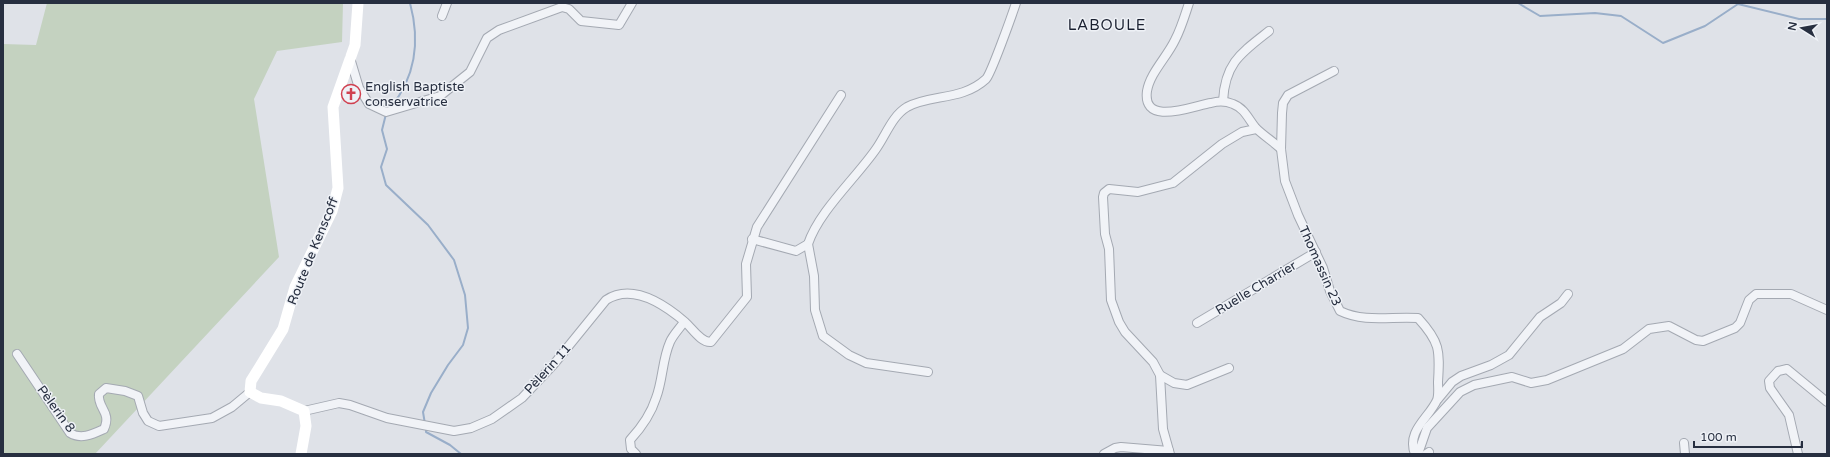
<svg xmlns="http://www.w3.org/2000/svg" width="1830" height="457" viewBox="0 0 1830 457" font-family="'Varela Round',sans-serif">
<rect width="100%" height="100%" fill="#dfe2e8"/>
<!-- green -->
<polygon fill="#c4d2c0" points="47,3 343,3 342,42 277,51 254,99 279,257 95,454 3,454 3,44 36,45"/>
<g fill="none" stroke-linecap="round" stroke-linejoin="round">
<!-- stream -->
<g stroke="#99aec9" stroke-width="2">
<polyline points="1518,3 1540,16 1595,13 1621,16 1663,43 1705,26 1738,4 1799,19 1827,19"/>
<path d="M 391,107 C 416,76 420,40 410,3"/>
<polyline points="386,114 382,130 387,149 381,167 386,185 428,225 454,260 465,295 468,328 463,345 448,365 431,393 423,412 425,424"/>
<polyline points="426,428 426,432 450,445 461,454"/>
</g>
<defs>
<g id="street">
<path d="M 1189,3 C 1185,15 1181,29 1175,40 C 1167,57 1150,73 1147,91 C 1142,128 1195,105 1211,103 C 1218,101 1226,101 1233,104 C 1244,108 1248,118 1255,127 C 1261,134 1274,142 1281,149"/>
<polyline points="442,16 447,3"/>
<polyline points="350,58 359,88 369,104 386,112 440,96 470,72 487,38 499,30 562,7 569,9 581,21 619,25 632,3"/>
<path d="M 1334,71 L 1288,95 L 1283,103 L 1282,113 L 1281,149 L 1285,181 L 1298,215 L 1323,268 L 1330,291 L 1340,311 C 1365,323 1392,316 1418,318 C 1440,342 1440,350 1438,382 C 1438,387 1439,395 1437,400 C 1429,418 1406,431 1415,454"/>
<path d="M 1223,101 C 1225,63 1241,53 1269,31"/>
<path d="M 752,239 L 796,251 L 808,244 C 819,211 856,178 876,149 C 886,135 892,116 907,107 C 931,94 962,101 986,79 C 991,74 1012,15 1016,3"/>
<polyline points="808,244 814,276 815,310 823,336 849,355 866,363 928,372"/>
<polyline points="1197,323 1316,252"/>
<path d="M 17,354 L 70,433 C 81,440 93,434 104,429 C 112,412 97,408 99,394 L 106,388 L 125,391 L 138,396 L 143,413 L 148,421 L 159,426 L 212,418 L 232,407 L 250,392"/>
<polyline points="1229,368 1187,385 1174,383 1160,375 1153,362 1125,332 1119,322 1111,300 1109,249 1105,234 1103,197 1104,193 1109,189 1138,192 1173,183 1222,144 1242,132 1256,129"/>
<polyline points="1160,375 1163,429 1170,454"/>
<polyline points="1438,399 1452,382 1461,376 1491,365 1509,355 1540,317 1561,303 1568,294"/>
<path d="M 304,411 L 339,403 L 350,405 L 387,418 L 454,431 L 471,428 L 492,419 L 522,398 L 554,364 L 606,300 C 632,283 664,304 685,322 C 692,328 701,343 711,342 L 747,297 L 746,264 L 757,227 L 841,95"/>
<polyline points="1684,443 1685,454"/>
<path d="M 636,454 L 631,449 L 630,440 C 642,427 651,414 656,398 C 663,380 662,360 670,342 C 673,335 680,328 684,322"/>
<polyline points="1104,454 1115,448 1121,447 1169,451"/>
<polyline points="1418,454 1427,428 1460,392 1474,385 1512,377 1531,383 1547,380 1623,349 1649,329 1669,326 1696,340 1703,341 1735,328 1740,323 1749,300 1756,294 1791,294 1827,310"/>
<polyline points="1426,454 1429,452"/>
<polyline points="1798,454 1789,415 1770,388 1769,381 1778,371 1787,369 1827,402"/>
</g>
</defs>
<!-- street casing -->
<use href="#street" stroke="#a4a9b2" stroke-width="10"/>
<!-- street -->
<use href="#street" stroke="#f1f3f7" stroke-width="8"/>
<!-- secondary -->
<polyline stroke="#fff" stroke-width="11" points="301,454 306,426 304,411 281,401 261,398 250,392 251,381 283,329 295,287 332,211 338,188 333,107 355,45 358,3"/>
</g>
<!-- icons -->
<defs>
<symbol id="church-ring" viewBox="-11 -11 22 22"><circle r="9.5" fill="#eef1f6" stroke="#d04150" stroke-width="1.5"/><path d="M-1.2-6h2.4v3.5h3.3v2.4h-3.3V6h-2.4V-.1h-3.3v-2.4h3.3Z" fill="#d04150"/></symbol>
</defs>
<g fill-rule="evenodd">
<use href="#church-ring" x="340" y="83" width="22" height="22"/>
</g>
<g text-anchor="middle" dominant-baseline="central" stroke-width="3" stroke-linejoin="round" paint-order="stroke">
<!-- poi labels -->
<g font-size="13" fill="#272f40" stroke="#eef1f6" text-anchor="start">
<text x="365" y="87">English Baptiste<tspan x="365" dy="15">conservatrice</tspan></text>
</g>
<!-- street labels -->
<g font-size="13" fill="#272f40" stroke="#eef1f6">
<text transform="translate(313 251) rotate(-68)">Route de Kenscoff</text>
<text transform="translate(1320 266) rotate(66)">Thomassin 23</text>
<text transform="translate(1256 288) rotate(-31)">Ruelle Charrier</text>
<text transform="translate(548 369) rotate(-48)">Pèlerin 11</text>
<text transform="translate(56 409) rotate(54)">Pèlerin 8</text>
</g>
<!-- quarter labels -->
<g font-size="15" letter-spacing="1" fill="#1a2030" stroke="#eef1f6">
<text x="1107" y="25">LABOULE</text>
</g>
</g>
<!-- border -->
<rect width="1830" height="457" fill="none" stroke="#272f40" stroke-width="8"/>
<!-- north arrow -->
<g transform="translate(1802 28) rotate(281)" stroke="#eef1f6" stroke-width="3" paint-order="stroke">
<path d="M0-3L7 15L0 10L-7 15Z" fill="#272f40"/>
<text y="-6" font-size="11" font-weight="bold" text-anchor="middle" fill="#272f40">N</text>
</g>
<!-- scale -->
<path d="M1694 441v6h108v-6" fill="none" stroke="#272f40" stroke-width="2"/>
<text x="1700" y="441" font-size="12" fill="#272f40" stroke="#eef1f6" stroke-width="3" paint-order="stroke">100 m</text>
</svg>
